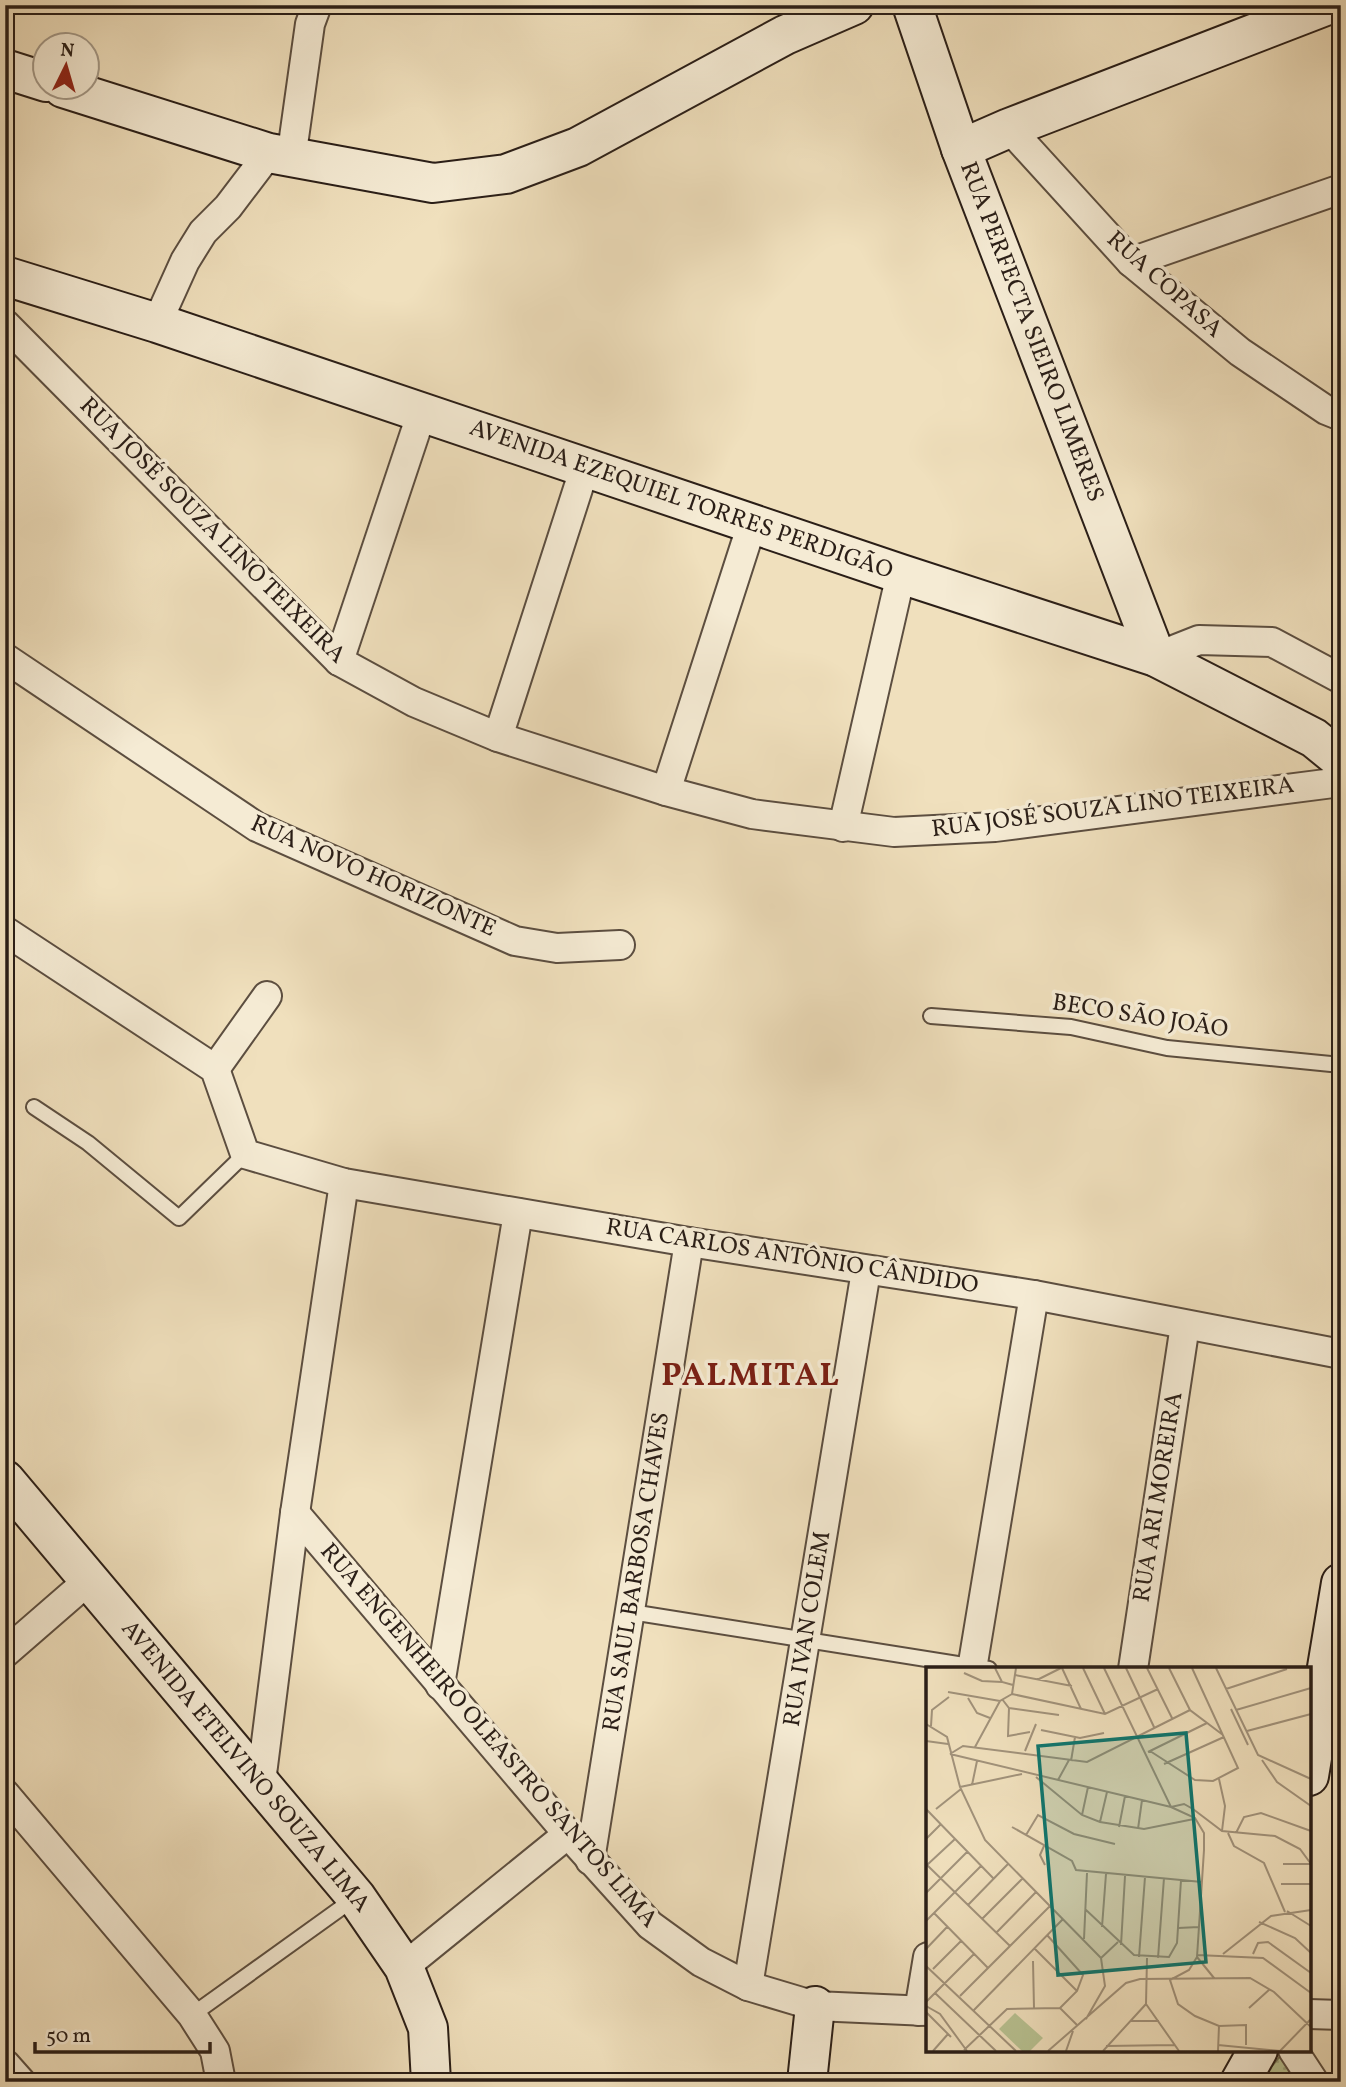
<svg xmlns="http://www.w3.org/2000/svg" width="1346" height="2087" viewBox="0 0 1346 2087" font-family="Vollkorn,serif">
<defs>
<pattern id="park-dots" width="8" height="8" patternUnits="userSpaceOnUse" patternTransform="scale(1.75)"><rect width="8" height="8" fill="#b8c292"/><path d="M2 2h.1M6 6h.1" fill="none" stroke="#9ea67d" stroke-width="1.8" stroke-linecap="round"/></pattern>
</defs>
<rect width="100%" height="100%" fill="#f0e0bd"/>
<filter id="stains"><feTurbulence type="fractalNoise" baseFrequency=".00286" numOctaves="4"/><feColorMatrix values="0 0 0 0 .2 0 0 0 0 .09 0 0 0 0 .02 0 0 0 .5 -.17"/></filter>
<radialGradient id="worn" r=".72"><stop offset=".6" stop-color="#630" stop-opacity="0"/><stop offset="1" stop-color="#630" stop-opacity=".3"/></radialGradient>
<!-- park -->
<polygon fill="url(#park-dots)" stroke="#717054" stroke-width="2" points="1285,2050 1308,2082 1259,2082"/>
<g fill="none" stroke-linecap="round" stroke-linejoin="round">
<defs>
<g id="lane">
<polyline points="931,1016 1071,1027 1167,1048 1341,1065"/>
<polyline points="34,1107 88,1143 179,1218 245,1154"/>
<polyline points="631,1612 989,1669"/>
<polyline points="192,2015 355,1898"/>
</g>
<g id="street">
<polyline points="1009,128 1131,262 1240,352 1326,410 1341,416"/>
<polyline points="291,159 310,24 317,5"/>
<polyline points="1131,262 1341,189"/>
<polyline points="157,323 185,261 203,232 228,207 269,153"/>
<polyline points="5,324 339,661 414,702 498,737 666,791 752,814 894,832 995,827 1341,782"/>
<polyline points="1156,657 1199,640 1272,642 1341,679"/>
<polyline points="5,658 257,827 515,941 557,948 620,945"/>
<polyline points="339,661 422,412"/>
<polyline points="498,737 585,467"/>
<polyline points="666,791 752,524"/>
<polyline points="843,827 901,574"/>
<polyline points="5,931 215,1069 245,1154 344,1183 689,1242 1034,1295 1341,1354"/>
<polyline points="215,1069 267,996"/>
<polyline points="295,1513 568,1834 650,1925 701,1962 748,1986 815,2006 928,2011"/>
<polyline points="5,1653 89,1580"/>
<polyline points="972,1669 1034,1295"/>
<polyline points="1133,1669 1185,1325"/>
<polyline points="440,1685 518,1213"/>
<polyline points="261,1782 295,1513 344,1183"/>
<polyline points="5,1794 192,2015 215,2051 221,2082"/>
<polyline points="590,1860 689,1242"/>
<polyline points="404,1967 568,1834"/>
<polyline points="748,1986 866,1271"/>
<polyline points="919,2011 928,1957"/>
<polyline points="1309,2014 1341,2015"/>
<polyline points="1293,2050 1314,2082"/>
<polyline points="5,2064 21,2082"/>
</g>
<g id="secondary">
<polyline points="912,5 961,149 1156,657"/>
<polyline points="5,69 46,82"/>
<polyline points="63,88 269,153 433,183 506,174 578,147 785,35 854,5"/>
<polyline points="961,149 1009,128 1328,5"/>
<polyline points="5,276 157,323 901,574 1156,657 1314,738 1341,760"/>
<polyline points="5,1480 356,1897 404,1967 428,2028 431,2082"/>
<polyline points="1309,1776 1341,1583"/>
<polyline points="807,2082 815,2006"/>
<polyline points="1240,2082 1258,2050"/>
</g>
</defs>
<!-- lane casing -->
<use href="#lane" stroke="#5c4e40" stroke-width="18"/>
<!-- street casing -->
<use href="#street" stroke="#5c4e40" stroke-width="32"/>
<!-- secondary casing -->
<use href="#secondary" stroke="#2a1e17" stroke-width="42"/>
<!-- lane -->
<use href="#lane" stroke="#f5ebd4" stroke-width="14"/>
<!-- street -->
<use href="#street" stroke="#f5ebd4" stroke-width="28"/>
<!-- secondary -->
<use href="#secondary" stroke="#f5ebd4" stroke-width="38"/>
</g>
<g text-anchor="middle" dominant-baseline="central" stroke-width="7" stroke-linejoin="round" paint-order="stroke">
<!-- street labels -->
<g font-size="24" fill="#2a1e17" stroke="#f5ebd4">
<text transform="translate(1164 285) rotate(42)">RUA COPASA</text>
<text transform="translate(1031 332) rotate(69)">RUA PERFECTA SIEIRO LIMERES</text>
<text transform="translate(681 500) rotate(19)">AVENIDA EZEQUIEL TORRES PERDIGÃO</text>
<text transform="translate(212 531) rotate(45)">RUA JOSÉ SOUZA LINO TEIXEIRA</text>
<text transform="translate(1113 808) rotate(-7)">RUA JOSÉ SOUZA LINO TEIXEIRA</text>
<text transform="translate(373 877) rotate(24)">RUA NOVO HORIZONTE</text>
<text transform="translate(1140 1017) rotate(9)">BECO SÃO JOÃO</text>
<text transform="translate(792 1257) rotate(9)">RUA CARLOS ANTÔNIO CÂNDIDO</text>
<text transform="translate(1159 1497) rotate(-81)">RUA ARI MOREIRA</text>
<text transform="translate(637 1572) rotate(-81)">RUA SAUL BARBOSA CHAVES</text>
<text transform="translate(808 1629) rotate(-81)">RUA IVAN COLEM</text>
<text transform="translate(488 1736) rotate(49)">RUA ENGENHEIRO OLEASTRO SANTOS LIMA</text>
<text transform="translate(245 1767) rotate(50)">AVENIDA ETELVINO SOUZA LIMA</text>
</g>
<!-- district labels -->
<g font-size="32" font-weight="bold" letter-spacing="2" fill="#7a1f14" stroke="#f5ebd4">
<text x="751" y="1377">PALMITAL</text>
</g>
</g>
<!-- overview -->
<g transform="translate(926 1667)">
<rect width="385" height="385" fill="#f0e0bd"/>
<path d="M 89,346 L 117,371 L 104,384 L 96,384 L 73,362 Z" fill="#b8c292"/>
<path fill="none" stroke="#a1927b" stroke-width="2" d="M 69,1 L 76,15 L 87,18M 136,1 L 155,42M 157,1 L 179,47M 178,1 L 245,140M 200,1 L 228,60M 221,1 L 246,51M 243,1 L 264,43 L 297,68M 290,1 L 332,88 L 385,112M 38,6 L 56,14 L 76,15M 89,8 L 146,19M 111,13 L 135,1M 300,22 L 361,2M 22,25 L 74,34M 86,27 L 179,47 L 232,22M 42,31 L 51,46 L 64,51M 76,32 L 83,41 L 133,48M 83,41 L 82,69 L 104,65M 305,42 L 322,78M 310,43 L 385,21M 0,57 L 21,70 L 34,120 L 59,173 L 175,291 L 179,319 L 160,352M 5,59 L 6,43 L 23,30M 115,63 L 154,71 L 178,66M 321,64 L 385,47M 0,74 L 22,77M 49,80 L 74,34 L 86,27 L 90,1M 99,84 L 110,57M 224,84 L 269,113 L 287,114 L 312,101 L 266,1M 222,85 L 281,56M 24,87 L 245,140 L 269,151 L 278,166 L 278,183 L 271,290 L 263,303 L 244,313 L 252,337 L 269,349 L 293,359 L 320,358 L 320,378M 24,87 L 37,79 L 161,95 L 264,43M 336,93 L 351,115 L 385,139M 145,94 L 149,70M 238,97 L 298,70M 110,110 L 156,148 L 174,155 L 218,162 L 268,152M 293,112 L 299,139 L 296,164M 132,113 L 143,93M 46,118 L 51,94M 34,120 L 96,107M 245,140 L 258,137 L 267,142 L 296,164 L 349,169 L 374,182 L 385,197M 0,142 L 68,212M 10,142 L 35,122M 156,148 L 162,120M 174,155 L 181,125M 86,160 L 146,194 L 150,203 L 276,215M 193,160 L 199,129M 212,162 L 216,133M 302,166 L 308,179 L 338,196 L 359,245M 310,166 L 318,150 L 335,146 L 385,164M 100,168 L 112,148 L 148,167 L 189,177M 0,172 L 15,157M 118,179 L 114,188 L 119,198M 0,197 L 84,279M 357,197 L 385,197M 1,198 L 29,172M 355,217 L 385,217M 0,226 L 41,185M 42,238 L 82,197M 159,242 L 208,288 L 243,290 L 251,276 L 255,213M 361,244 L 385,259M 8,246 L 62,301M 56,252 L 97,211M 0,254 L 55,199M 333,255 L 369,271 L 385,286M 176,260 L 180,207M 252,261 L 273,260M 70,266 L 110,225M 121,268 L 157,308 L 151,324 L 134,341M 158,272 L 161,206M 195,278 L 199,209M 108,281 L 151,324M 0,282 L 21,260M 297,287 L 345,249 L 385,243M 327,287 L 332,276 L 342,275 L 385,306M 271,288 L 337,291 L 385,326M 213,290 L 219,210M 271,290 L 288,311M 175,291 L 192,275M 232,291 L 238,211M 107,294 L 108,341M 0,299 L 90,384M 7,302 L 35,274M 9,326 L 70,384M 34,329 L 124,239M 0,335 L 48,287M 220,337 L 253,384M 0,339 L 14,347 L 41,384M 323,341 L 344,322M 48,343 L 137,252M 0,345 L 25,370M 204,354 L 233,354M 292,378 L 354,384 L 385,352M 180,379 L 249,378M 38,383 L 81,342 L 134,341 L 152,359M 7,384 L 22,367M 122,384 L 200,316 L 214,312 L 324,311 L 348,325 L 385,360M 140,384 L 147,364M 177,384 L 220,337 L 221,291M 292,384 L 293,359"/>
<path fill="#0f766e" fill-opacity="0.15" stroke="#0f766e" stroke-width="3.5" d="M 260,66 L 280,295 L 132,308 L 112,79 Z"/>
<rect width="385" height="385" fill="none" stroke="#2a1e17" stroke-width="3.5"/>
</g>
<!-- margin -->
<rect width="1346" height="2087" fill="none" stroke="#f0e0bd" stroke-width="28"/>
<rect x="7" y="7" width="1332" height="2073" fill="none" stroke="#2a1e17" stroke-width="3.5"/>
<rect x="14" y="14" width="1318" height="2059" fill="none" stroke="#2a1e17" stroke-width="2"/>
<!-- north arrow -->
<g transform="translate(66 66) rotate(5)"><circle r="33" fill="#f5ebd4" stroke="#a49988" stroke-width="2"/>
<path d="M0-5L12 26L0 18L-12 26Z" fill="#8f2418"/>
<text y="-10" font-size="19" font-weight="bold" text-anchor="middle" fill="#2a1e17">N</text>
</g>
<!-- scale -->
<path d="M35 2042v10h175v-10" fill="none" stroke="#2a1e17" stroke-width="3.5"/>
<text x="46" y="2042" font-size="21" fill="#2a1e17" stroke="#f5ebd4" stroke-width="5" paint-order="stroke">50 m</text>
<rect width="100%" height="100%" filter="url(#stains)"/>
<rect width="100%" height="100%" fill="url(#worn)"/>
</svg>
